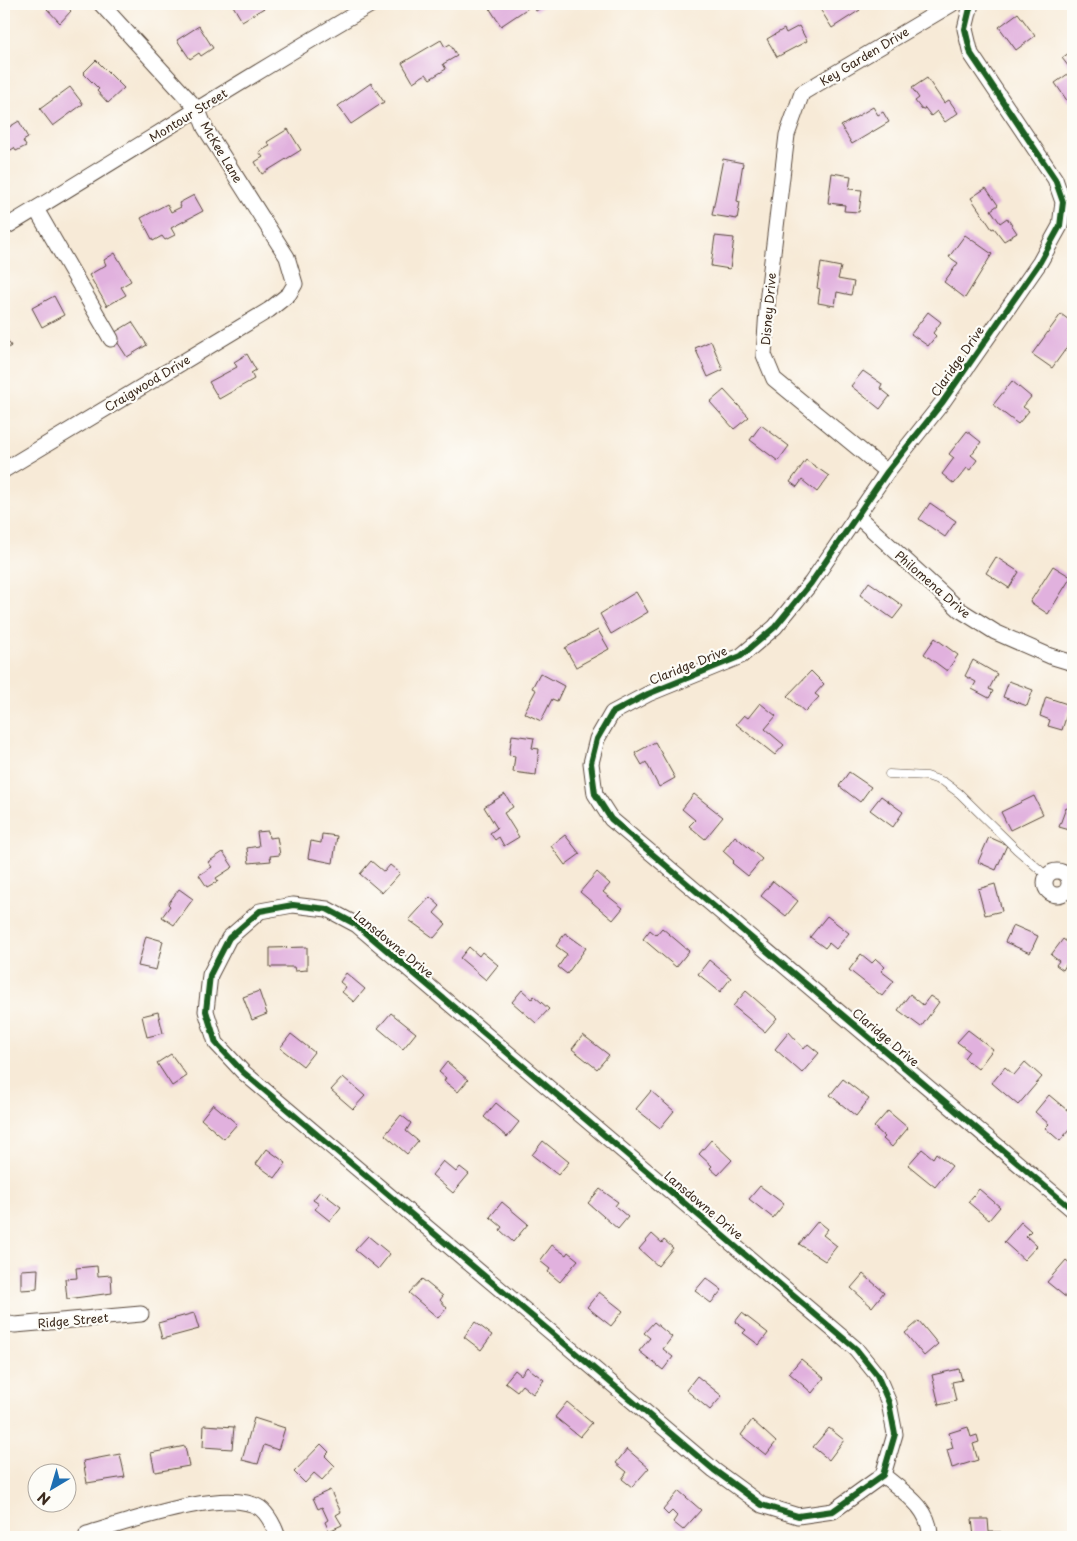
<svg xmlns="http://www.w3.org/2000/svg" width="1077" height="1541" viewBox="0 0 1077 1541" font-family="'Playpen Sans',sans-serif">
<rect width="100%" height="100%" fill="#fdfcf7"/>
<filter id="ink" filterUnits="userSpaceOnUse"><feTurbulence type="fractalNoise" baseFrequency=".02" numOctaves="2"/><feDisplacementMap in="SourceGraphic" scale="10" xChannelSelector="R" yChannelSelector="G"/><feConvolveMatrix kernelMatrix="1 2 1 2 8 2 1 2 1" color-interpolation-filters="sRGB"/></filter>
<filter id="wash" filterUnits="userSpaceOnUse"><feTurbulence type="fractalNoise" baseFrequency=".0096" numOctaves="4" result="noise"/><feDisplacementMap in="SourceGraphic" scale="20" xChannelSelector="R" yChannelSelector="G"/><feGaussianBlur stdDeviation="1.12" result="paint"/><feColorMatrix in="noise" values="0 0 0 0 0 0 0 0 0 0 0 0 0 0 0 0 0 1.4 0 .05"/><feComposite in="paint" operator="in"/></filter>
<g filter="url(#wash)">
<rect width="100%" height="100%" fill="#f7ead7"/>
<g id="blocks">
<!-- building -->
<g fill="#e1b1de">
<polygon points="53,4 64,4 71,11 60,23 47,9"/>
<polygon points="232,4 271,4 242,21"/>
<polygon points="497,4 526,4 528,8 501,26 490,9"/>
<polygon points="531,4 547,4 536,11"/>
<polygon points="828,4 856,4 860,10 832,28 820,9"/>
<polygon points="1018,13 1035,36 1016,50 999,27"/>
<polygon points="199,26 213,48 201,56 199,53 190,59 177,40"/>
<polygon points="799,26 807,41 777,57 767,39 784,29 786,33"/>
<polygon points="441,40 445,47 450,44 457,56 443,64 446,69 430,79 426,74 413,82 402,63"/>
<polygon points="1073,50 1073,99 1068,102 1055,83 1072,71 1062,58"/>
<polygon points="96,60 124,88 108,103 97,91 99,89 83,73"/>
<polygon points="927,78 944,103 949,100 958,113 945,122 937,111 931,116 925,108 922,110 915,101 919,98 912,88"/>
<polygon points="371,83 384,102 351,124 338,106"/>
<polygon points="70,87 83,104 53,126 40,109"/>
<polygon points="873,107 878,115 883,112 889,122 852,144 841,126"/>
<polygon points="19,121 28,138 23,141 26,146 16,151 14,148 6,153 4,125 6,129"/>
<polygon points="288,129 301,150 262,174 255,162 263,157 259,152 270,146 267,142"/>
<polygon points="723,159 743,163 737,201 740,202 737,219 712,215"/>
<polygon points="832,173 851,176 849,189 862,190 859,212 844,211 845,205 828,203"/>
<polygon points="986,188 998,205 991,210 1000,223 1007,218 1017,233 1004,241 994,228 992,229 971,198"/>
<polygon points="194,195 203,211 171,228 175,235 165,240 162,236 153,241 141,218 167,204 171,212 181,207 179,203"/>
<polygon points="965,235 992,254 965,298 944,282 958,263 949,257"/>
<polygon points="715,236 734,238 730,269 711,266"/>
<polygon points="115,253 131,281 121,287 126,295 107,306 89,275 106,265 104,260"/>
<polygon points="821,263 841,267 838,279 854,282 851,295 837,292 835,306 818,303 820,289 817,288"/>
<polygon points="54,296 64,315 42,327 32,308"/>
<polygon points="928,312 941,322 933,333 936,336 928,346 911,334"/>
<polygon points="1061,314 1073,323 1073,339 1052,368 1032,354"/>
<polygon points="132,322 147,345 127,357 112,334"/>
<polygon points="4,334 11,346 4,351"/>
<polygon points="711,341 723,370 708,377 695,348"/>
<polygon points="247,354 256,370 251,373 254,379 219,399 209,382 237,367 234,362"/>
<polygon points="863,371 882,384 880,388 890,396 880,409 851,386"/>
<polygon points="1012,381 1031,397 1023,407 1029,411 1018,424 993,405"/>
<polygon points="724,390 749,417 734,429 710,402"/>
<polygon points="761,425 789,446 778,461 750,440"/>
<polygon points="967,431 981,442 971,455 977,460 970,470 967,468 954,484 942,474 954,458 949,454"/>
<polygon points="806,460 829,476 817,492 802,480 797,487 790,482"/>
<polygon points="930,503 956,521 945,537 919,519"/>
<polygon points="996,557 1019,572 1009,588 986,573"/>
<polygon points="1053,566 1071,577 1048,614 1030,602"/>
<polygon points="869,582 903,606 893,619 860,595"/>
<polygon points="636,592 648,612 611,634 600,614"/>
<polygon points="598,630 609,649 576,667 565,648"/>
<polygon points="935,638 958,655 947,671 924,654"/>
<polygon points="973,660 997,674 989,689 993,691 989,698 972,689 976,682 965,676"/>
<polygon points="811,671 824,684 815,694 819,697 805,712 787,696"/>
<polygon points="540,673 564,686 557,701 552,699 541,721 524,713 536,690 532,688"/>
<polygon points="1009,681 1033,690 1027,706 1003,697"/>
<polygon points="1046,697 1070,705 1062,730 1048,726 1050,720 1040,716"/>
<polygon points="760,703 776,716 765,729 784,745 775,755 736,724 744,715 748,718"/>
<polygon points="512,735 534,738 532,748 539,749 536,775 513,772 515,756 509,755"/>
<polygon points="655,742 675,778 659,787 646,762 642,765 635,753"/>
<polygon points="849,772 871,787 860,802 839,786"/>
<polygon points="505,794 513,807 504,813 519,837 504,846 499,837 495,840 490,833 497,828 484,807"/>
<polygon points="694,794 723,817 705,839 689,826 695,820 682,809"/>
<polygon points="881,796 903,812 893,827 870,810"/>
<polygon points="1034,796 1043,814 1010,830 1001,812"/>
<polygon points="1066,808 1073,810 1073,831 1059,827"/>
<polygon points="268,831 269,838 277,837 280,855 270,856 271,861 249,863 247,848 259,846 257,832"/>
<polygon points="322,834 337,836 333,863 308,858 311,841 321,843"/>
<polygon points="565,835 580,854 565,865 551,846"/>
<polygon points="735,836 762,859 748,876 732,863 734,861 723,851"/>
<polygon points="989,837 1007,845 996,870 978,862"/>
<polygon points="223,852 233,867 216,878 218,881 207,887 199,875 212,867 208,862"/>
<polygon points="371,861 384,872 390,865 400,873 382,893 360,874"/>
<polygon points="597,872 610,884 603,892 623,908 613,920 580,892"/>
<polygon points="773,881 798,901 786,916 761,896"/>
<polygon points="995,884 1002,911 985,915 978,889"/>
<polygon points="179,889 193,899 174,925 162,917 170,906 168,904"/>
<polygon points="430,897 440,906 434,913 446,924 434,938 409,920"/>
<polygon points="827,916 849,933 836,949 829,943 825,948 810,937"/>
<polygon points="1013,925 1038,936 1030,953 1005,942"/>
<polygon points="662,928 689,951 676,967 643,939 650,930 656,935"/>
<polygon points="565,933 586,948 567,974 558,967 567,954 556,946"/>
<polygon points="146,936 163,941 156,970 138,966"/>
<polygon points="1063,939 1073,947 1073,971 1066,965 1063,970 1056,965 1059,961 1051,955"/>
<polygon points="307,947 307,970 295,971 294,967 270,967 270,948"/>
<polygon points="469,947 479,956 482,952 498,965 486,980 460,958"/>
<polygon points="861,954 872,963 876,959 885,967 881,971 894,981 882,996 849,970"/>
<polygon points="709,960 731,978 720,992 698,974"/>
<polygon points="346,973 365,989 354,1002 342,992 346,987 340,982"/>
<polygon points="522,990 532,999 534,996 549,1009 536,1023 512,1002"/>
<polygon points="259,991 267,1014 252,1020 243,997"/>
<polygon points="746,991 777,1018 765,1032 733,1006"/>
<polygon points="910,994 923,1005 930,996 939,1002 921,1027 898,1010"/>
<polygon points="158,1012 163,1033 147,1037 142,1016"/>
<polygon points="391,1013 416,1033 403,1049 378,1028"/>
<polygon points="968,1030 993,1049 978,1069 964,1058 969,1051 957,1042"/>
<polygon points="789,1032 804,1049 808,1044 819,1053 802,1073 775,1049"/>
<polygon points="291,1034 314,1052 303,1066 280,1048"/>
<polygon points="583,1035 609,1055 597,1069 572,1049"/>
<polygon points="171,1054 187,1076 172,1086 157,1063"/>
<polygon points="447,1062 468,1080 458,1092 444,1081 446,1078 439,1072"/>
<polygon points="1025,1062 1042,1077 1018,1105 992,1083 1005,1067 1014,1075"/>
<polygon points="343,1077 365,1096 353,1109 331,1090"/>
<polygon points="843,1079 869,1099 856,1116 830,1095"/>
<polygon points="651,1091 674,1111 660,1128 636,1109"/>
<polygon points="1049,1095 1073,1115 1073,1125 1060,1141 1045,1128 1049,1124 1035,1112"/>
<polygon points="496,1103 519,1122 507,1137 484,1117"/>
<polygon points="213,1104 237,1124 224,1139 201,1119"/>
<polygon points="888,1111 908,1128 892,1147 883,1139 885,1137 874,1127"/>
<polygon points="401,1115 411,1123 406,1131 418,1141 407,1154 385,1135"/>
<polygon points="711,1140 732,1160 718,1175 710,1168 712,1166 699,1154"/>
<polygon points="543,1141 569,1162 558,1175 532,1155"/>
<polygon points="267,1149 286,1163 275,1178 256,1164"/>
<polygon points="922,1149 933,1158 936,1153 952,1166 935,1187 908,1165"/>
<polygon points="443,1161 456,1172 460,1167 469,1174 453,1193 432,1175"/>
<polygon points="760,1186 784,1204 773,1218 749,1199"/>
<polygon points="600,1189 618,1202 615,1206 628,1217 618,1229 588,1203"/>
<polygon points="979,1189 1000,1207 989,1220 968,1202"/>
<polygon points="320,1191 341,1207 330,1221 315,1209 319,1204 313,1200"/>
<polygon points="502,1202 528,1224 513,1242 500,1230 502,1227 490,1217"/>
<polygon points="818,1221 828,1229 823,1235 837,1246 825,1261 799,1244"/>
<polygon points="1021,1222 1031,1231 1026,1236 1037,1246 1024,1260 1004,1242"/>
<polygon points="652,1234 662,1243 664,1240 673,1248 658,1266 639,1249"/>
<polygon points="368,1236 390,1254 378,1269 355,1250"/>
<polygon points="552,1245 566,1255 568,1252 578,1260 560,1282 548,1272 550,1269 540,1261"/>
<polygon points="1066,1260 1073,1266 1071,1274 1073,1276 1073,1292 1068,1299 1047,1282"/>
<polygon points="97,1266 98,1276 111,1275 112,1293 67,1299 65,1279 77,1278 76,1268"/>
<polygon points="38,1269 37,1289 21,1290 21,1270"/>
<polygon points="863,1274 884,1292 872,1307 851,1288"/>
<polygon points="706,1278 722,1290 711,1303 695,1291"/>
<polygon points="422,1279 443,1296 440,1300 447,1308 438,1318 409,1293"/>
<polygon points="599,1292 623,1311 611,1326 587,1307"/>
<polygon points="194,1313 199,1329 162,1339 158,1323"/>
<polygon points="742,1313 768,1333 759,1345 743,1333 746,1330 735,1322"/>
<polygon points="919,1321 938,1344 924,1356 905,1333"/>
<polygon points="475,1322 492,1335 481,1350 464,1337"/>
<polygon points="654,1322 672,1337 663,1349 673,1357 663,1370 639,1351 650,1338 644,1333"/>
<polygon points="801,1359 824,1378 812,1393 789,1373"/>
<polygon points="527,1367 544,1380 533,1394 522,1385 517,1391 505,1382 515,1370 521,1375"/>
<polygon points="959,1369 962,1380 952,1382 956,1401 939,1405 932,1375"/>
<polygon points="697,1376 722,1396 710,1410 686,1390"/>
<polygon points="567,1402 592,1423 580,1437 555,1417"/>
<polygon points="254,1418 285,1428 278,1450 264,1445 258,1464 242,1460"/>
<polygon points="752,1420 776,1442 766,1455 741,1435"/>
<polygon points="204,1425 234,1427 232,1449 203,1447"/>
<polygon points="968,1427 971,1437 977,1435 979,1442 973,1444 978,1460 952,1468 947,1450 953,1448 949,1433"/>
<polygon points="829,1428 844,1440 829,1460 813,1447"/>
<polygon points="321,1444 329,1452 325,1456 335,1466 322,1480 314,1473 305,1483 294,1472"/>
<polygon points="185,1446 189,1466 155,1472 151,1453"/>
<polygon points="627,1449 649,1468 632,1487 622,1479 627,1472 616,1463"/>
<polygon points="120,1454 125,1477 87,1483 83,1461"/>
<polygon points="330,1490 341,1512 336,1515 342,1525 329,1531 325,1522 328,1520 322,1507 318,1509 313,1498"/>
<polygon points="679,1491 701,1510 683,1530 673,1522 677,1516 672,1511 668,1515 663,1510"/>
<polygon points="972,1519 988,1519 989,1532 1001,1532 1001,1537 974,1537"/>
</g>
</g>
</g>
<g filter="url(#ink)">
<use href="#blocks" fill-opacity="0" stroke="#57473a" stroke-width="1"/>
<g fill="none" stroke-linecap="round" stroke-linejoin="round">
<defs>
<polyline id="lane" points="889,774 927,776 944,782 959,793 1016,849 1047,876"/>
<g id="street">
<polyline points="971,4 965,29 971,54 1055,179 1063,202 1060,226 1040,262 942,403 887,472 811,583 775,627 741,656 648,694 612,713 597,739 591,763 595,794 611,819 1073,1210"/>
<polyline points="36,209 111,339"/>
<path d="M 4,228 C 127,154 248,76 372,4"/>
<polyline points="4,470 269,310 289,294 295,284 287,257 205,128 198,110 101,4"/>
<polyline points="887,472 774,379 764,355 768,294 787,135 802,93 952,4"/>
<polyline points="856,515 960,610 995,632 1050,656 1073,663"/>
<circle cx="1057" cy="883" r="12"/>
<polygon points="293,905 327,909 357,925 856,1349 877,1375 889,1403 895,1434 883,1475 833,1511 798,1516 762,1505 714,1470 243,1072 216,1043 206,1011 210,975 229,938 260,911"/>
<polyline points="4,1323 15,1325 141,1314"/>
<path d="M 883,1475 C 903,1492 931,1508 930,1537"/>
<path d="M 87,1534 C 125,1523 227,1486 260,1508 C 268,1514 275,1528 278,1537"/>
</g>
</defs>
<!-- lane casing -->
<use href="#lane" stroke="#57473a" stroke-width="9"/>
<!-- street casing -->
<use href="#street" stroke="#57473a" stroke-width="17"/>
<!-- lane -->
<use href="#lane" stroke="#fff" stroke-width="8"/>
<!-- street -->
<use href="#street" stroke="#fff" stroke-width="15"/>
<defs>
<g id="cycleway">
<polyline points="971,4 965,29 971,54 1055,179 1063,202 1060,226 1040,262 942,403 887,472 811,583 775,627 741,656 648,694 612,713 597,739 591,763 595,794 611,819 1073,1210"/>
<polygon points="293,905 327,909 357,925 856,1349 877,1375 889,1403 895,1434 883,1475 833,1511 798,1516 762,1505 714,1470 243,1072 216,1043 206,1011 210,975 229,938 260,911"/>
</g>
</defs>
<!-- cycleway casing -->
<use href="#cycleway" stroke="#fdfcf7" stroke-width="9"/>
<!-- cycleway -->
<use href="#cycleway" stroke="#1b5e20" stroke-width="6"/>
</g>
</g>
<g text-anchor="middle" dominant-baseline="central" stroke-width="4.5" stroke-linejoin="round" paint-order="stroke">
<!-- street labels -->
<g font-size="12" fill="#3b2a1e" stroke="#fdfcf7">
<text transform="translate(864 56) rotate(-31)">Key Garden Drive</text>
<text transform="translate(188 115) rotate(-32)">Montour Street</text>
<text transform="translate(222 152) rotate(59)">McKee Lane</text>
<text transform="translate(768 309) rotate(-85)">Disney Drive</text>
<text transform="translate(957 361) rotate(-55)">Claridge Drive</text>
<text transform="translate(147 383) rotate(-31)">Craigwood Drive</text>
<text transform="translate(933 584) rotate(41)">Philomena Drive</text>
<text transform="translate(688 665) rotate(-22)">Claridge Drive</text>
<text transform="translate(394 944) rotate(39)">Lansdowne Drive</text>
<text transform="translate(886 1037) rotate(40)">Claridge Drive</text>
<text transform="translate(704 1205) rotate(40)">Lansdowne Drive</text>
<text transform="translate(73 1320) rotate(-5)">Ridge Street</text>
</g>
</g>
<!-- margin -->
<rect width="1077" height="1541" fill="none" stroke="#fdfcf7" stroke-width="20"/>
<!-- north arrow -->
<g transform="translate(52 1488) rotate(218)"><circle r="24" fill="#fdfcf7" stroke="#afa8a0"/>
<path d="M0-4L9 19L0 12L-9 19Z" fill="#1f6fb2"/>
<text y="-8" font-size="14" font-weight="bold" text-anchor="middle" fill="#3b2a1e">N</text>
</g>
</svg>
